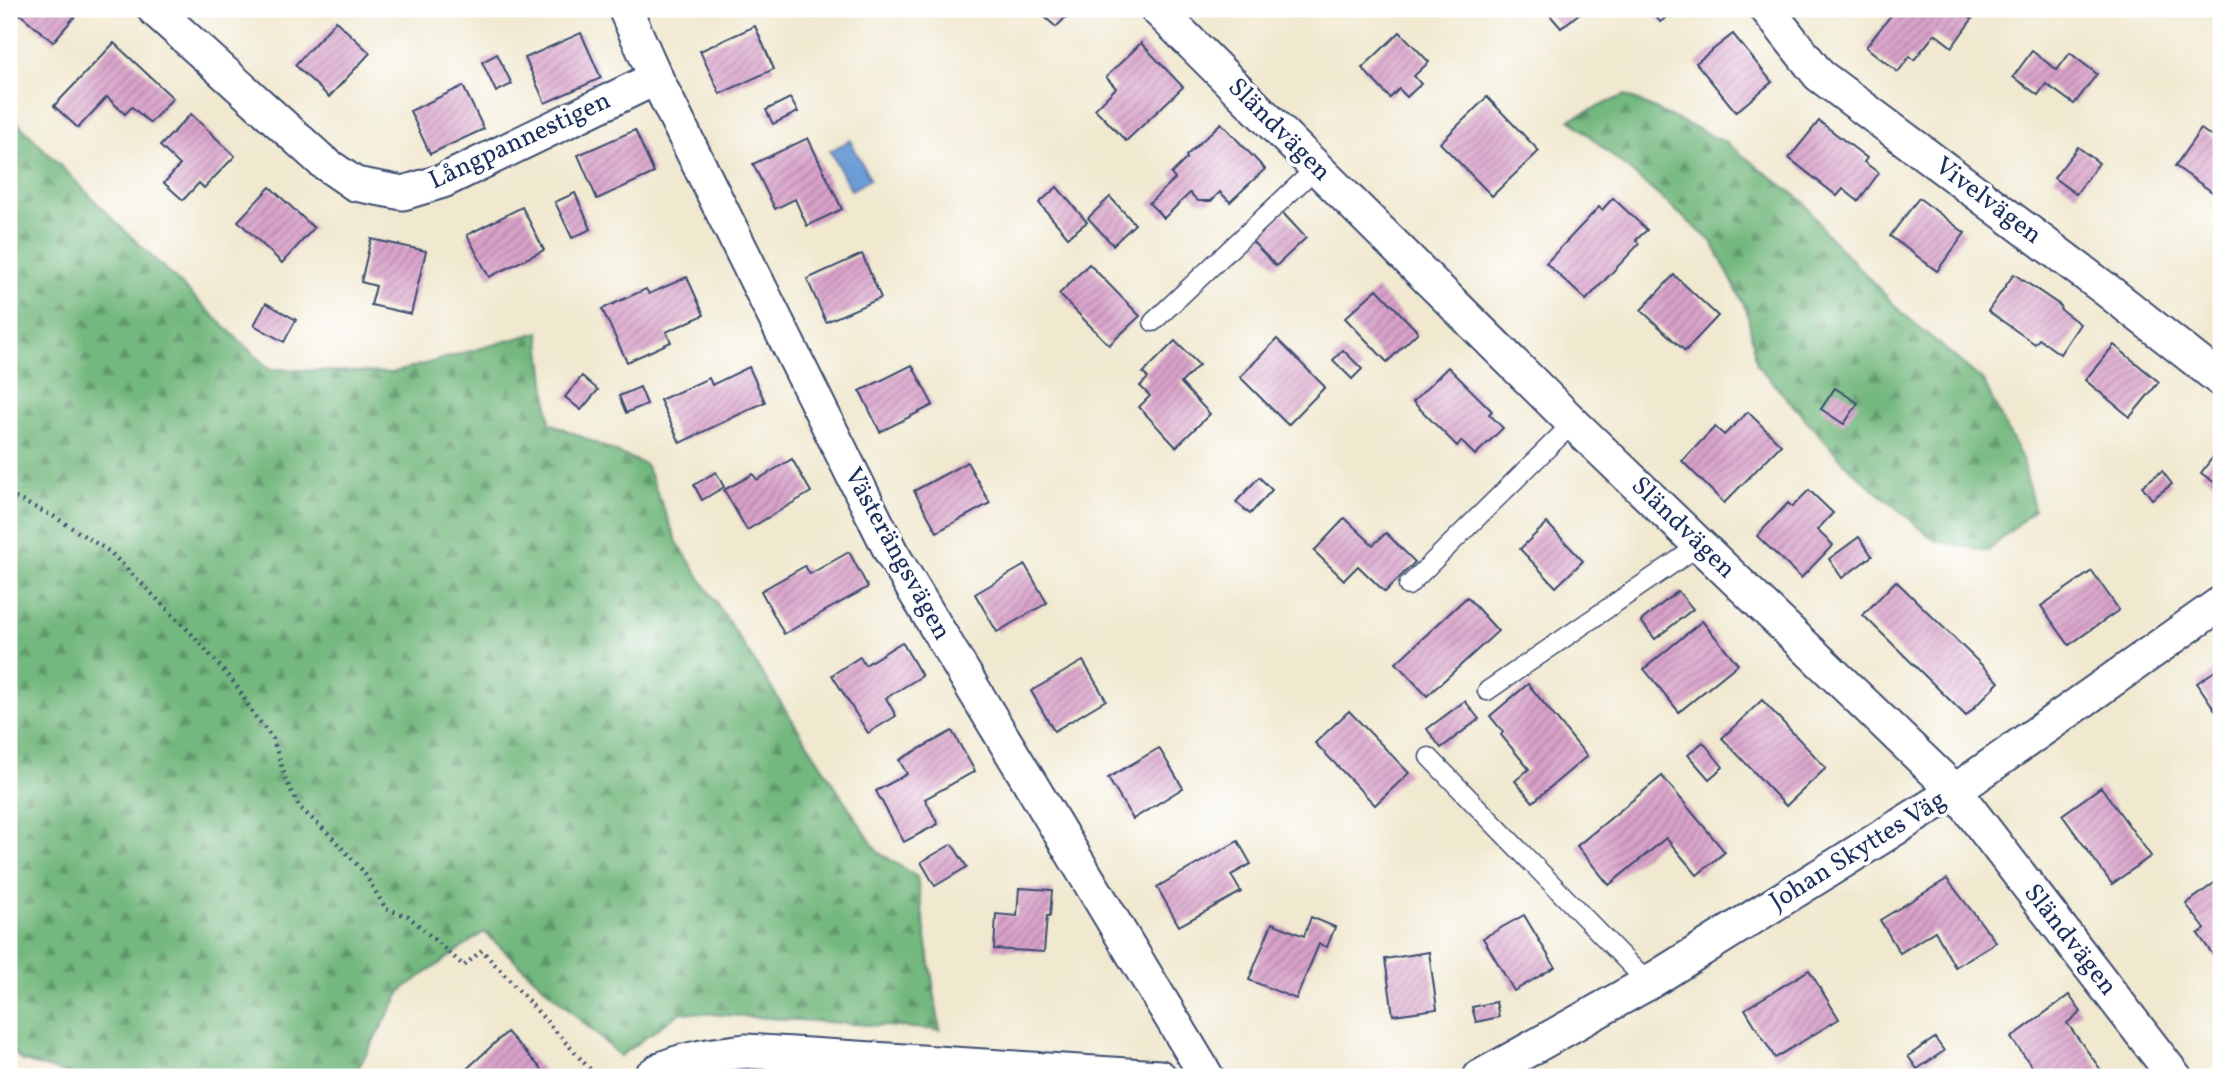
<svg xmlns="http://www.w3.org/2000/svg" width="2230" height="1086" viewBox="0 0 2230 1086" font-family="Vollkorn,serif">
<defs>
<pattern id="forest-firs" width="22" height="20" patternUnits="userSpaceOnUse" patternTransform="scale(1.75)"><rect width="22" height="20" fill="#73b87e"/><path d="M5 1l3.5 6h-7zM16 11l3.5 6h-7z" fill="#5e966a"/></pattern>
<pattern id="building-hatch" width="6" height="6" patternUnits="userSpaceOnUse" patternTransform="scale(1.75)"><rect width="6" height="6" fill="#d9a2c9"/><path d="M-1 1l2-2M0 6l6-6M5 7l2-2" fill="none" stroke="#af84a6"/></pattern>
</defs>
<rect width="100%" height="100%" fill="#fff"/>
<filter id="ink" filterUnits="userSpaceOnUse"><feTurbulence type="fractalNoise" baseFrequency=".0143" numOctaves="2"/><feDisplacementMap in="SourceGraphic" scale="14" xChannelSelector="R" yChannelSelector="G"/><feConvolveMatrix kernelMatrix="1 2 1 2 8 2 1 2 1" color-interpolation-filters="sRGB"/></filter>
<filter id="wash" filterUnits="userSpaceOnUse"><feTurbulence type="fractalNoise" baseFrequency=".00686" numOctaves="4" result="noise"/><feDisplacementMap in="SourceGraphic" scale="28" xChannelSelector="R" yChannelSelector="G"/><feGaussianBlur stdDeviation="1.57" result="paint"/><feColorMatrix in="noise" values="0 0 0 0 0 0 0 0 0 0 0 0 0 0 0 0 0 1.4 0 .05"/><feComposite in="paint" operator="in"/></filter>
<g filter="url(#wash)">
<rect width="100%" height="100%" fill="#f0e8cf"/>
<!-- forest -->
<g fill="url(#forest-firs)" stroke="#47746e" stroke-width="2">
<polygon points="1625,95 1725,142 1803,201 1826,233 1901,312 1983,381 2023,461 2034,510 1988,551 1936,541 1850,469 1757,365 1747,311 1712,242 1570,119"/>
<polygon points="9,114 121,227 269,369 392,373 539,332 550,423 646,465 677,542 877,851 917,877 940,1030 681,1012 620,1056 484,932 402,990 355,1074 357,1077 79,1077 21,1060 9,1047"/>
</g>
<!-- water -->
<polygon fill="#6d9dd7" stroke="#44669a" stroke-width="2" points="850,140 870,179 851,190 830,151"/>
<g id="blocks">
<!-- building -->
<g fill="url(#building-hatch)">
<polygon points="14,9 81,9 53,42"/>
<polygon points="1036,9 1074,9 1056,27"/>
<polygon points="1554,9 1579,9 1581,12 1561,28 1548,13"/>
<polygon points="1651,9 1678,9 1660,22"/>
<polygon points="1896,9 1959,9 1972,19 1952,47 1935,34 1914,60 1910,56 1898,72 1866,47"/>
<polygon points="336,21 370,53 329,97 295,65"/>
<polygon points="755,26 774,69 720,94 700,51"/>
<polygon points="1400,32 1429,62 1414,76 1421,84 1407,97 1399,89 1390,98 1362,68"/>
<polygon points="581,33 601,78 545,103 525,58"/>
<polygon points="1733,34 1772,82 1736,112 1696,63"/>
<polygon points="114,43 173,98 150,123 132,107 125,114 107,97 78,128 54,106"/>
<polygon points="1141,43 1183,87 1126,141 1095,109 1116,88 1106,77"/>
<polygon points="2032,51 2057,70 2070,53 2097,74 2074,104 2046,84 2038,95 2013,77"/>
<polygon points="497,54 512,84 496,92 482,62"/>
<polygon points="463,86 484,129 430,154 410,111"/>
<polygon points="1487,97 1539,151 1492,196 1440,143"/>
<polygon points="790,98 798,112 773,124 766,110"/>
<polygon points="191,114 235,156 204,188 199,183 183,200 164,183 180,165 160,146"/>
<polygon points="1819,121 1867,158 1864,162 1879,173 1858,201 1843,189 1837,196 1789,158"/>
<polygon points="1221,123 1265,169 1230,202 1220,192 1211,201 1198,201 1190,193 1164,218 1149,203 1175,179 1171,174 1187,158 1186,156"/>
<polygon points="2201,129 2221,143 2221,198 2175,166"/>
<polygon points="635,130 654,173 597,199 578,155"/>
<polygon points="808,138 842,209 807,226 795,199 775,209 753,164"/>
<polygon points="2078,147 2099,163 2076,194 2054,178"/>
<polygon points="270,187 314,228 282,263 238,221"/>
<polygon points="1057,187 1087,222 1068,237 1039,203"/>
<polygon points="575,193 591,229 572,238 555,202"/>
<polygon points="1110,197 1135,224 1113,245 1088,218"/>
<polygon points="1613,198 1647,230 1636,240 1639,244 1586,300 1546,263 1599,207 1602,210"/>
<polygon points="1919,198 1965,233 1937,271 1890,236"/>
<polygon points="522,207 544,250 489,277 467,235"/>
<polygon points="1282,212 1306,238 1276,266 1252,241"/>
<polygon points="371,239 426,251 411,314 371,305 376,286 361,282"/>
<polygon points="862,254 881,298 826,322 807,279"/>
<polygon points="1089,264 1140,316 1109,345 1059,294"/>
<polygon points="2014,274 2061,306 2060,309 2080,324 2060,354 2039,339 2035,344 1988,311"/>
<polygon points="1674,275 1718,316 1685,351 1641,310"/>
<polygon points="687,277 704,315 666,332 671,342 627,362 602,309 646,289 649,294"/>
<polygon points="1377,289 1418,332 1387,362 1345,318"/>
<polygon points="266,303 296,320 284,342 254,325"/>
<polygon points="1277,339 1325,387 1288,425 1240,377"/>
<polygon points="1175,341 1199,365 1181,383 1210,414 1176,447 1139,407 1150,396 1140,386 1148,378 1143,373"/>
<polygon points="2114,345 2159,382 2130,417 2085,380"/>
<polygon points="1343,350 1362,369 1352,379 1333,360"/>
<polygon points="912,365 933,405 880,432 860,391"/>
<polygon points="749,367 765,402 680,443 660,400 709,378 712,385"/>
<polygon points="1448,367 1492,411 1489,414 1503,428 1475,455 1461,441 1457,446 1413,402"/>
<polygon points="582,376 598,390 581,410 565,397"/>
<polygon points="640,387 647,404 626,413 619,396"/>
<polygon points="1835,388 1858,403 1844,424 1821,409"/>
<polygon points="1748,412 1781,445 1724,503 1682,461 1715,427 1724,435"/>
<polygon points="2221,446 2221,487 2201,473"/>
<polygon points="792,459 811,492 747,530 724,490 753,474 757,480"/>
<polygon points="967,462 990,503 937,532 914,491"/>
<polygon points="2162,471 2172,484 2152,499 2142,486"/>
<polygon points="716,472 724,487 702,500 694,485"/>
<polygon points="1259,477 1272,490 1250,514 1236,502"/>
<polygon points="1809,490 1833,513 1817,530 1833,545 1801,578 1757,536 1788,503 1792,507"/>
<polygon points="1345,518 1373,545 1386,533 1415,562 1385,592 1358,566 1344,580 1314,551"/>
<polygon points="1547,523 1583,561 1556,587 1520,549"/>
<polygon points="1859,537 1872,556 1842,578 1829,559"/>
<polygon points="849,552 868,587 784,634 761,591 805,566 810,574"/>
<polygon points="1025,565 1047,603 997,632 975,594"/>
<polygon points="2092,571 2119,610 2069,645 2041,606"/>
<polygon points="1896,581 1999,682 1966,716 1863,615"/>
<polygon points="1678,591 1693,609 1655,639 1641,621"/>
<polygon points="1467,597 1498,631 1427,696 1396,663"/>
<polygon points="1702,621 1738,664 1679,712 1644,669"/>
<polygon points="902,642 922,676 886,698 896,716 868,733 832,675 860,657 865,665"/>
<polygon points="1083,661 1106,700 1054,731 1031,691"/>
<polygon points="2221,667 2221,719 2197,683"/>
<polygon points="1528,684 1587,756 1533,802 1515,781 1529,769 1501,735 1503,732 1490,716"/>
<polygon points="1762,700 1826,768 1786,806 1722,738"/>
<polygon points="1465,701 1479,719 1441,748 1427,729"/>
<polygon points="1349,711 1409,773 1375,805 1315,743"/>
<polygon points="952,731 975,771 925,799 938,824 904,842 876,791 907,774 899,760"/>
<polygon points="1703,742 1723,767 1709,779 1688,755"/>
<polygon points="1159,748 1183,788 1133,819 1108,778"/>
<polygon points="1662,776 1725,852 1697,875 1666,838 1609,885 1577,846"/>
<polygon points="2101,787 2151,856 2112,884 2062,815"/>
<polygon points="1238,841 1251,864 1231,875 1241,892 1179,926 1157,887"/>
<polygon points="952,844 967,867 935,886 921,862"/>
<polygon points="1947,879 1996,942 1955,967 1935,931 1900,953 1880,920"/>
<polygon points="2217,881 2221,887 2221,966 2198,934 2205,929 2186,904"/>
<polygon points="1019,888 1052,890 1050,916 1047,916 1044,952 994,949 996,914 1017,916"/>
<polygon points="1524,915 1555,967 1514,991 1483,938"/>
<polygon points="1311,917 1335,927 1327,947 1319,944 1296,999 1249,980 1272,923 1304,936"/>
<polygon points="1429,952 1437,1009 1393,1015 1385,959"/>
<polygon points="1809,970 1839,1019 1775,1058 1745,1009"/>
<polygon points="2069,995 2081,1012 2067,1023 2106,1077 2040,1077 2011,1038"/>
<polygon points="1496,1002 1499,1017 1476,1022 1472,1007"/>
<polygon points="507,1032 549,1077 458,1077"/>
<polygon points="1935,1038 1944,1051 1917,1069 1908,1056"/>
</g>
</g>
</g>
<g filter="url(#ink)">
<use href="#blocks" fill-opacity="0" stroke="#3b4b6f" stroke-width="2"/>
<g fill="none" stroke-linecap="round" stroke-linejoin="round">
<defs>
<g id="service">
<polyline points="1153,322 1316,168"/>
<polyline points="1408,586 1573,423"/>
<polyline points="1487,691 1700,545"/>
<polyline points="1429,757 1648,983"/>
</g>
<g id="minor">
<polyline points="154,9 323,162 355,184 403,193 443,181 656,78"/>
<polyline points="625,9 656,78 891,552 1207,1077"/>
<polyline points="1157,9 1573,423 1955,791 2175,1077"/>
<polyline points="1767,9 1819,75 2108,291 2221,380"/>
<path d="M 650,1077 C 668,1059 721,1054 746,1051 L 1160,1077"/>
<polyline points="1480,1077 1648,983 1955,791 2221,603"/>
</g>
</defs>
<!-- service casing -->
<use href="#service" stroke="#3b4b6f" stroke-width="21"/>
<!-- minor casing -->
<use href="#minor" stroke="#3b4b6f" stroke-width="37"/>
<!-- path -->
<polyline stroke="#3b4b6f" stroke-width="4.5" stroke-dasharray="2 5" stroke-linecap="butt" points="9,495 53,516 110,552 191,633 236,685 254,715 273,739 286,780 299,807 328,833 363,871 386,909 408,916 464,966 482,950 597,1077"/>
<!-- service -->
<use href="#service" stroke="#fff" stroke-width="18"/>
<!-- minor -->
<use href="#minor" stroke="#fff" stroke-width="33"/>
</g>
</g>
<g text-anchor="middle" dominant-baseline="central" stroke-width="7" stroke-linejoin="round" paint-order="stroke">
<!-- street labels -->
<g font-size="26" fill="#1b2f5e" stroke="#fff">
<text transform="translate(1279 130) rotate(45)">Sländvägen</text>
<text transform="translate(520 141) rotate(-25)">Långpannestigen</text>
<text transform="translate(1988 201) rotate(37)">Vivelvägen</text>
<text transform="translate(1683 528) rotate(44)">Sländvägen</text>
<text transform="translate(897 554) rotate(61)">Västerängsvägen</text>
<text transform="translate(1858 851) rotate(-32)">Johan Skyttes Väg</text>
<text transform="translate(2070 940) rotate(52)">Sländvägen</text>
</g>
</g>
<!-- margin -->
<rect width="2230" height="1086" fill="none" stroke="#fff" stroke-width="35"/>
</svg>
